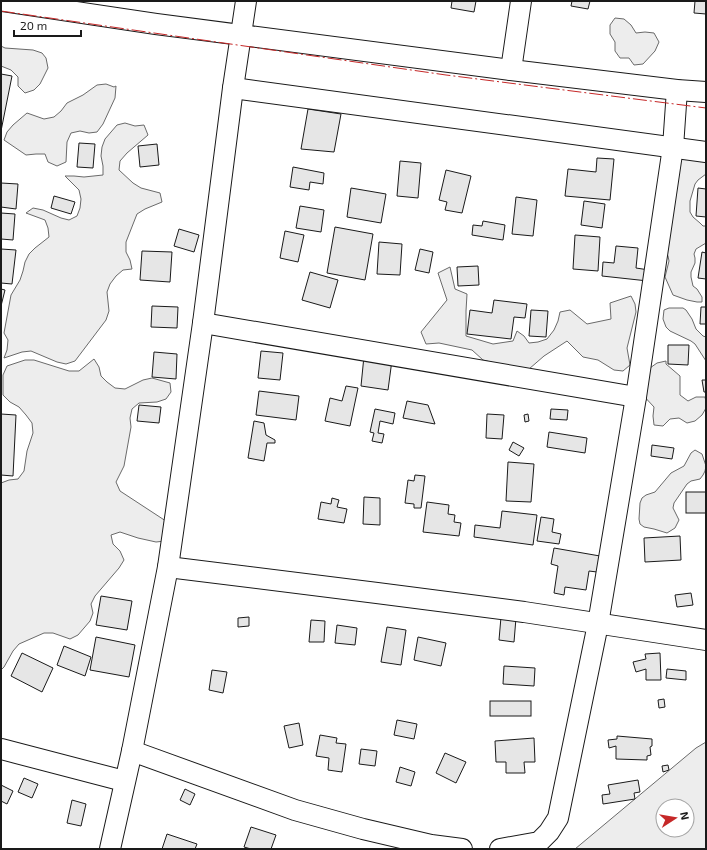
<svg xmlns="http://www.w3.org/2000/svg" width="707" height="850" viewBox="0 0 707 850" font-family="'Exo 2',sans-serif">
<rect width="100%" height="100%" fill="#fff"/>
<!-- built -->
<g fill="#ededed" stroke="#6a6a6a" fill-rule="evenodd">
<polygon points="615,18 624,19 631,25 636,33 645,32 654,33 659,42 655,51 643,64 634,65 629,58 620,58 615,51 615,42 610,34 610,25"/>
<polygon points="1,46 5,48 33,50 42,53 46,58 48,68 40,84 34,90 25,93 18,86 18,77 11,70 1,66"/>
<polygon points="106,84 114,87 116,86 115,98 103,124 97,132 89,133 80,131 71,133 67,142 66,162 57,166 48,162 45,154 36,154 26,155 4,140 7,132 13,125 27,113 44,119 54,117 61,111 67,103 83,95 97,85"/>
<polygon points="125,123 135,126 144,125 148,135 127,153 120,161 119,170 133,183 141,188 160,193 162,202 145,209 137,214 126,242 126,252 130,260 132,269 123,270 116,276 110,284 107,292 109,311 106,320 75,361 66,364 57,362 31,351 22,352 4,358 7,350 8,340 4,333 11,295 20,280 23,271 25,262 29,254 35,248 49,237 48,228 45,220 26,213 33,208 43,210 61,218 69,220 77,216 80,208 81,199 79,190 65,176 74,176 84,177 103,175 103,166 101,156 102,147 105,139 117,125"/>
<polygon points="706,151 706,174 698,180 695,184 690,201 690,212 693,217 700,223 703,226 706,226 706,243 696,249 694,254 695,258 695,263 691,272 691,277 693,286 697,289 702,297 702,302 697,302 687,300 673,295 665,277 669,261 668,256 665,251 681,158"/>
<polygon points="450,267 455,289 467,294 466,311 466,336 493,344 513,341 517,331 524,336 529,343 538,342 547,339 554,330 558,321 560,312 570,310 587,324 611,319 610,303 631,296 635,304 636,312 627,348 630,365 623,371 614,370 598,360 583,357 567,341 544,356 529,369 502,365 483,360 472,350 439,343 426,344 421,332 447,300 438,273"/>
<polygon points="669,308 683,308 686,310 692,319 696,329 703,336 706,337 706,361 695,344 691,341 670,331 666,327 663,319 664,310"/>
<polygon points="94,359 99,367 101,376 107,382 115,388 125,389 143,380 152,378 170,383 171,392 166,399 157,402 139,403 132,409 130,418 131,427 124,466 116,482 120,491 175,527 165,541 156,542 138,538 120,532 111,535 113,544 120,551 124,560 119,568 95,596 91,604 93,613 90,621 78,635 70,639 53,633 44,633 19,644 13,651 4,667 1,670 1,483 9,480 18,479 24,471 27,451 33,433 32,423 26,415 19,407 10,402 3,395 3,375 7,366 25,360 34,360 69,371 79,371"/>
<polygon points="666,361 666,364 680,376 680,395 688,401 696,397 705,397 706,402 706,408 702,415 695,421 687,423 679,418 670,419 663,426 654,425 653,416 654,407 641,393 645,376 650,368 657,363"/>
<polygon points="695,450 702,454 706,466 705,471 703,475 700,479 691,481 687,484 674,503 673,508 679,520 675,528 667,533 654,529 644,527 640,524 639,519 640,503 642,498 646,495 655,492 671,473 684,466 691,453"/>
<path d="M 706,742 L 706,849 L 575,849 L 696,748 ZM 663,806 L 687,806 L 687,830 L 663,830 Z"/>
</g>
<!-- building -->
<g fill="#e6e6e6" stroke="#1a1a1a">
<polygon points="452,1 476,1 474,12 451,8"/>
<polygon points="572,1 590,1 588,9 571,6"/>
<polygon points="695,1 706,1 706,14 694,13"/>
<polygon points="1,74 12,76 1,131"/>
<polygon points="308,109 341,114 334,152 301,149"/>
<polygon points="79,143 95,144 93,168 77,167"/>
<polygon points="157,144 159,165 140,167 138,146"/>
<polygon points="597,158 614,159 610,200 565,196 568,169 596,172"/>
<polygon points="400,161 421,163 418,198 397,196"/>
<polygon points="293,167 324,173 323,184 310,182 309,190 290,187"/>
<polygon points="446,170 471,176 462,213 445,210 447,202 439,200"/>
<polygon points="1,183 18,184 16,209 1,207"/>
<polygon points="351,188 386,194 381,223 347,217"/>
<polygon points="698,188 706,189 706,217 696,216"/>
<polygon points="54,196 75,202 71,214 51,208"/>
<polygon points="516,197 537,200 533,236 512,234"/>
<polygon points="584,201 605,204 602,228 581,225"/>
<polygon points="300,206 324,210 321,232 296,228"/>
<polygon points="1,213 15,214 13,240 1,239"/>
<polygon points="483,221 505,225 503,240 472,235 473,225 482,226"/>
<polygon points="335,227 373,234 365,280 327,273"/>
<polygon points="179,229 199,235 194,252 174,246"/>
<polygon points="285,231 304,235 298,262 280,258"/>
<polygon points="575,235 600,237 598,271 573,269"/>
<polygon points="379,242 402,244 400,275 377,274"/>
<polygon points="616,246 638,248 636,268 649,270 648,281 602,276 603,262 614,263"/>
<polygon points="1,249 16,250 12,284 1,283"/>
<polygon points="420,249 433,252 429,273 415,270"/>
<polygon points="142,251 172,252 170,282 140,280"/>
<polygon points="702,252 706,253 706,279 698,278"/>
<polygon points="478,266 479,285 458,286 457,267"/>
<polygon points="310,272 338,280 330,308 302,300"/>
<polygon points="1,289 5,290 1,306"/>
<polygon points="494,300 527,304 525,318 514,317 511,339 467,334 470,310 492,313"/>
<polygon points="152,306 178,307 177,328 151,327"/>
<polygon points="701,307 706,307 706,324 700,324"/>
<polygon points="531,310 548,311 546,337 529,336"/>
<polygon points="668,345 689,345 688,365 668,364"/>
<polygon points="261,351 283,353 280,380 258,378"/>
<polygon points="154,352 177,354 176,379 152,377"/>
<polygon points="364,356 392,360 388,390 361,386"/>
<polygon points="702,380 706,380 706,392 704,392"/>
<polygon points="346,386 358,388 350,426 325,421 330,398 342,401"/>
<polygon points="259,391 299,396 296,420 256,415"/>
<polygon points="407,401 428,405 435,424 403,418"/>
<polygon points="139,405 161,407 159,423 137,421"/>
<polygon points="375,409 395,413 393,424 380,421 378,433 384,434 382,443 372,441 374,433 370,432"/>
<polygon points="551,409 568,410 567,420 550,419"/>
<polygon points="1,414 16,415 13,476 1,475"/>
<polygon points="487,414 504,415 502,439 486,438"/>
<polygon points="528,414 529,421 525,422 524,415"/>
<polygon points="254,421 264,423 266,435 275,440 275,443 267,443 264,461 248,458"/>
<polygon points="549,432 587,438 585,453 547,447"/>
<polygon points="513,442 524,448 519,456 509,450"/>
<polygon points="652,445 674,448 672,459 651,456"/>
<polygon points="508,462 534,464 531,502 506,501"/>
<polygon points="415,475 425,476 421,508 414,508 414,504 405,503 408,480 414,481"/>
<rect x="686" y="492" width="20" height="21"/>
<polygon points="364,497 380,498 380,525 363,524"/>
<polygon points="332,498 339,500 337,507 347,509 344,523 318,519 321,502 331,504"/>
<polygon points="427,502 449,505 448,514 455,515 454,522 461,523 459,536 423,532"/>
<polygon points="502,511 537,515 533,545 474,537 475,525 500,528"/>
<polygon points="541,517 554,519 552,532 561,534 559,544 537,541"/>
<polygon points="680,536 681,560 645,562 644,538"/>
<polygon points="554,548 600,556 597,572 589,571 586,590 565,587 564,595 554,593 558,566 551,564"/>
<polygon points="691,593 693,605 677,607 675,595"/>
<polygon points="101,596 132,601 127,630 96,625"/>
<polygon points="249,617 249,626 238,627 238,618"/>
<polygon points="501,617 516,618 514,642 499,640"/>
<polygon points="311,620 325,621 324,642 309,642"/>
<polygon points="337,625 357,628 355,645 335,643"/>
<polygon points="387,627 406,630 401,665 381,662"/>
<polygon points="96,637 135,645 129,677 90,670"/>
<polygon points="418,637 446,643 441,666 414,660"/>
<polygon points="64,646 91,657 85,676 57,665"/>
<polygon points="22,653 53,668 42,692 11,676"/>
<polygon points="660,653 661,680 646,680 646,669 636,672 633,662 646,659 645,654"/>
<polygon points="504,666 535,668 534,686 503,684"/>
<polygon points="667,669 686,671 686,680 666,678"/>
<polygon points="212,670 227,672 223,693 209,690"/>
<polygon points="664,699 665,707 659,708 658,700"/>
<rect x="490" y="701" width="41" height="15"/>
<polygon points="397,720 417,724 414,739 394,735"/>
<polygon points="299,723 303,745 289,748 284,726"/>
<polygon points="320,735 337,738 336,743 346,744 342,772 328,770 329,758 316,756"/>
<polygon points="617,736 652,739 652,746 650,747 651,755 647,756 647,760 616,759 616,746 609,748 608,740 617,739"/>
<polygon points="534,738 535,762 524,762 525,773 506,773 506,762 496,762 495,741"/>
<polygon points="361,749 377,751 375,766 359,764"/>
<polygon points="445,753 466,762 456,783 436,773"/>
<polygon points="668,765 669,770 663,772 662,766"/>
<polygon points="400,767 415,772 411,786 396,782"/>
<polygon points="24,778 38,784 32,798 18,792"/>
<polygon points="638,780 640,792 634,793 635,799 603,804 602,795 610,794 608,785"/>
<polygon points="1,785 13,791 7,804 1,801"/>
<polygon points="185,789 195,794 190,805 180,800"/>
<polygon points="72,800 86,804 81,826 67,823"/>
<polygon points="251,827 276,835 271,849 251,849 244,847"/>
<polygon points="167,834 197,844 195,849 162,849"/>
</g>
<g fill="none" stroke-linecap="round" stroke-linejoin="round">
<defs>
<g id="minor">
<polyline points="3,1 156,24 511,70 677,90 706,92"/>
<polyline points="511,70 521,1"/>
<polyline points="233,88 706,152"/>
<polyline points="203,323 636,397"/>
<polyline points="168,567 377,593 524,612 706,640"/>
<polyline points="1,749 124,781"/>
<polyline points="132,751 295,810 363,829 431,845 462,849"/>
<polyline points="110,849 132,751 168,567 203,323 233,88 246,1"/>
<polyline points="500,849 539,842 549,832 558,818 598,624 636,397 673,147 677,90"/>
</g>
</defs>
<!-- minor casing -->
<use href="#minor" stroke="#1a1a1a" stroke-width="22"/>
<!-- minor -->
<use href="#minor" stroke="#fff" stroke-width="20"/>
<!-- power -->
<polyline stroke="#c62828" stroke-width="1" stroke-dasharray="14 3 2 3" stroke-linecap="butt" points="1,11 446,75 706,108"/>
</g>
<!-- border -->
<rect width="707" height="850" fill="none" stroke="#1a1a1a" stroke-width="4"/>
<!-- north arrow -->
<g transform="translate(675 818) rotate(78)"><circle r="19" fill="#ffffff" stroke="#a3a3a3"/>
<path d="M0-3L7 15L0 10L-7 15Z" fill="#c62828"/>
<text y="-6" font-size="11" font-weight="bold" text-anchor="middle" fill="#1a1a1a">N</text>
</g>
<!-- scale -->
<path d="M14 30v6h67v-6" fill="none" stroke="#1a1a1a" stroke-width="2"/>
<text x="20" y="30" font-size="12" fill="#1a1a1a" stroke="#ffffff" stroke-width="3" paint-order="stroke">20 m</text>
</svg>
